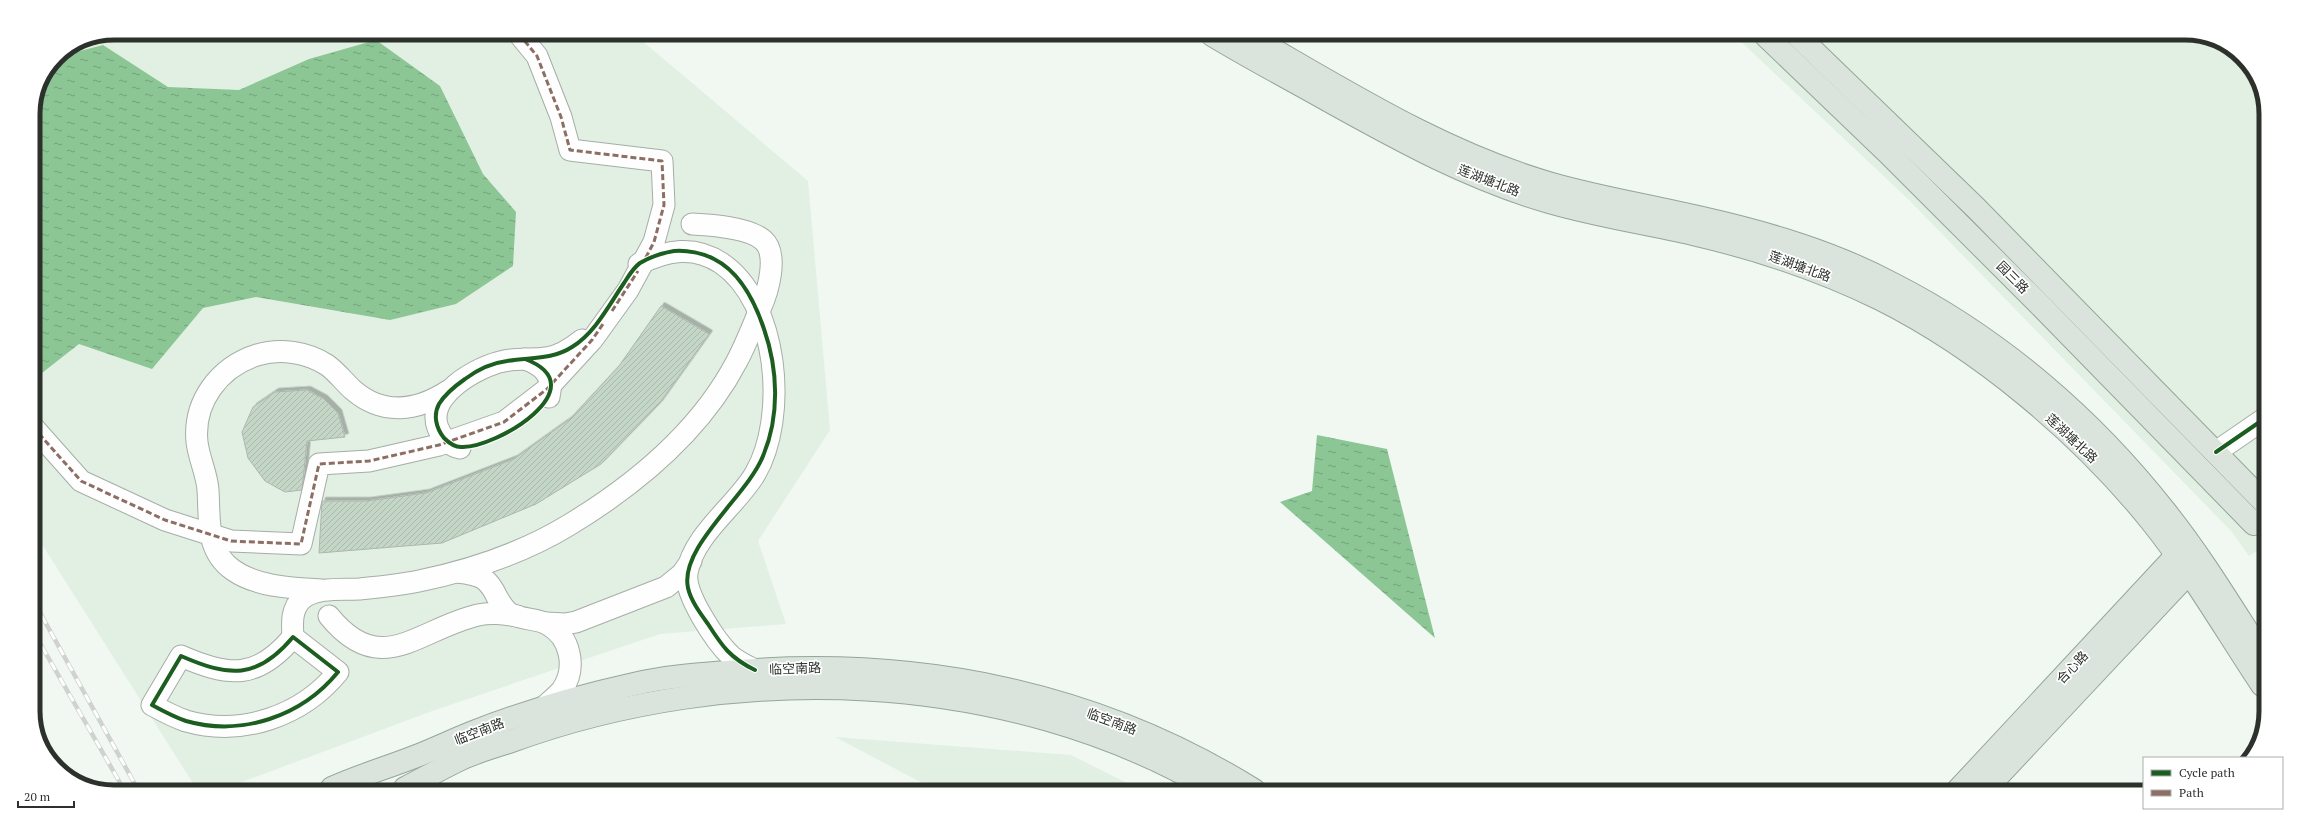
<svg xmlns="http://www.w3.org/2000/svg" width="2299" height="825" viewBox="0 0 2299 825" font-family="'PT Serif','Noto Sans SC',serif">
<defs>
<pattern id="water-ripples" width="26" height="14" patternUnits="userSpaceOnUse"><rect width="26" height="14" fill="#8cc695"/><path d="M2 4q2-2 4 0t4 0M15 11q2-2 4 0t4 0" fill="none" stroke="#73a17a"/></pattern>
<pattern id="building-hatch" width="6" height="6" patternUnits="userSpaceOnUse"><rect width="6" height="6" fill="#c4d7c7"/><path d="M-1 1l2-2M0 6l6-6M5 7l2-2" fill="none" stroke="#a9b9ab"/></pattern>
<filter id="shadow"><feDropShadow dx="3.5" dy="-3.5" stdDeviation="0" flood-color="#0004"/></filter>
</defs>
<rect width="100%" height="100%" fill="#f0f8f1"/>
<!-- built -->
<g fill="#e1f0e3">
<polygon points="115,33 634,34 808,181 830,430 758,541 786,624 660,634 435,710 226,788 196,788 33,530 33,109 41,79 57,57 84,39"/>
<polygon points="1735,36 2210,37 2249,65 2266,109 2263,547 2249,556 2232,532 1909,200"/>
<polygon points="835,737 1071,755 1141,790 934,789"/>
</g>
<!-- water -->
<g fill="url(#water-ripples)">
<polygon points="376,40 440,86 483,174 516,212 513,266 456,304 390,320 256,297 203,308 152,369 79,344 33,380 33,109 41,79 57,57 103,45 168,87 239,90 309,59"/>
<polygon points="1317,435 1387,449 1435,638 1280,502 1312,491"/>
</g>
<!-- building -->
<g fill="url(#building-hatch)" stroke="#afb5b0" filter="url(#shadow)">
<polygon points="661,306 709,334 659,404 601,464 536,504 442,543 319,553 322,501 367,501 426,493 514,459 570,419 619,366"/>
<polygon points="307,390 324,399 338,413 345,437 307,441 302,490 285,492 265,481 248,458 242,432 253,407 275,392"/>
</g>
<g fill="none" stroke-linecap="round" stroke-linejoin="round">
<defs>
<g id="minor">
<path d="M 639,264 C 667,250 694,245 721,263 C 779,302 788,418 755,474 C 736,506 693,535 687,573 C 684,594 716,642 731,656 C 738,662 747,666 755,670"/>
<path d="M 525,359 C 544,366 554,376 549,397"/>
<polyline points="33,427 81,481 165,520 231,541 301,544 319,464 369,461 439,445 504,422 547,389 592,340 628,290 654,242 664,205 662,161 570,150 561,117 537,56 519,34"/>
<path d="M 460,448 C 450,446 442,438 438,428 C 425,396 478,366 504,361 C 518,358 533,360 547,358 C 560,356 572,348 582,340"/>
<polyline points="2216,452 2264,419"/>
<path d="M 458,572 C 481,575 488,577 498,599 C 501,604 504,609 509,613 C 521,620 536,618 547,624 C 571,637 577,668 562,690 C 556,697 548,703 542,709"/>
<path d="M 321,590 C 292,588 257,587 233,570 C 205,550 210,519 208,490 C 207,474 199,459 197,442 C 193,402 219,367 257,355 C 280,348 307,352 327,365 C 337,372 344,382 353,390 C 383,416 417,411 448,391"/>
<path d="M 329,616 C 381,680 418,629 478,615 C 491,612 504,614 517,616"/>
<polyline points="546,623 565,624 576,622 666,587 682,574 691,561"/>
<path d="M 293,637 C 292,623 291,608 303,598 C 318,587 341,590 359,589 C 379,587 400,585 419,581 C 472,570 523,553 569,525 C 635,485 701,430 737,361 C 746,344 753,326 760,309 C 768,292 779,254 763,240 C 748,227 711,225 692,224"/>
<path d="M 293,637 L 338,672 C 302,716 242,737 186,721 C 174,717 163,711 152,705 L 181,656 C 229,677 257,680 293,637 Z"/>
</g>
<g id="major">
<path d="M 1212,35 C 1250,58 1290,79 1329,101 C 1401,141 1470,179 1549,202 C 1597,216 1645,223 1693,234 C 1758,249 1821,270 1880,299 C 1980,349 2081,434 2151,521 C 2192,572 2226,631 2262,685"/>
<path d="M 1248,35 C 1346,91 1443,153 1552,184 C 1601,198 1652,206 1702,218 C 1768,233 1833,252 1893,284 C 1999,338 2092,418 2165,511 C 2201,556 2231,606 2262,654"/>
<polyline points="1766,36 1888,153 2038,303 2254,524 2263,518"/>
<polyline points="1798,36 1976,208 2263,501"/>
<path d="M 332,788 C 358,776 386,768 414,757 C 435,749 455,739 476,731 C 527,711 580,696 634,684 C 668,676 704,674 739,671 C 922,657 1098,693 1254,790"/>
<path d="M 405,788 C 423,779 442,768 461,759 C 476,752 493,747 509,742 C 732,660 1005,668 1213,790"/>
<polyline points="1956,792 2186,545"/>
<polyline points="1983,792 2198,563"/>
</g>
</defs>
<!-- minor casing -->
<use href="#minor" stroke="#a6ada7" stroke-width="23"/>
<!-- major casing -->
<use href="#major" stroke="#94a697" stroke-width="24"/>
<!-- minor -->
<use href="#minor" stroke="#fdfefd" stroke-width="21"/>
<!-- major -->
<use href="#major" stroke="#dae4dd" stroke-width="22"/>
<defs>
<g id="rail">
<polyline points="33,600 137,788"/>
<polyline points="33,631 123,788"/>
</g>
</defs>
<!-- rail casing -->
<use href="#rail" stroke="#cfd2cf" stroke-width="4.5"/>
<!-- rail -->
<use href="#rail" stroke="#fff" stroke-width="3" stroke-dasharray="9" stroke-linecap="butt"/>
<!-- quiet -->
<g stroke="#8d6e63" stroke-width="3" stroke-dasharray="6 3" stroke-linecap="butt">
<polyline points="519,34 537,56 561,117 570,150 662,161 664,205 654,242 644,261"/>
<polyline points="612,311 638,271"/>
<polyline points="33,427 81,481 165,520 231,541 301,544 319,464 369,461 439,445 504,422 547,389 592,340 603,324"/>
</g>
<defs>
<g id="cycleway">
<path d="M 525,359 C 599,387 495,449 461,447 C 454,447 449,443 444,438 C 436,428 433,415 439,404 C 445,394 455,386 465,379 C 477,370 491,363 507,361 C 530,357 552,360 572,347 C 595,333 609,305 624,283 C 628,277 633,268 640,263 C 650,257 662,253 674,251 C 687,250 703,253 714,259 C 740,272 755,302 764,329 C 778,369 780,416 763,456 C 748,495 679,547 688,588 C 691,601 700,613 708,624 C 722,646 730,658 755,670"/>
<polyline points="2216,452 2264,419"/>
<path d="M 293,637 L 338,672 C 302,716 242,737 186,721 C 174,717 163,711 152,705 L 181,656 C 229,677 257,680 293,637 Z"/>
</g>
</defs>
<!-- cycleway casing -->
<use href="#cycleway" stroke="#fff" stroke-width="6"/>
<!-- cycleway -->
<use href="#cycleway" stroke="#1b5e20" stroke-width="4"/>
</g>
<g text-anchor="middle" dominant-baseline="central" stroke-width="3.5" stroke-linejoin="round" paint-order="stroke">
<!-- street labels -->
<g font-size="13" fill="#2c312c" stroke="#fff">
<text transform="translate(1489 180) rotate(21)">莲湖塘北路</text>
<text transform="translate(1800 266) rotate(20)">莲湖塘北路</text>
<text transform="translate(2013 277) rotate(45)">园三路</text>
<text transform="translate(2072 438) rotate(43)">莲湖塘北路</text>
<text transform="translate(2072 667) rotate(-47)">合心路</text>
<text transform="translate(795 668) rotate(-2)">临空南路</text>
<text transform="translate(1112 721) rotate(20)">临空南路</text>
<text transform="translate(479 731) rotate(-21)">临空南路</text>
</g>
</g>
<!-- crop -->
<path d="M0 0H2299V825H0ZM114 40H2185A74 74 0 0 1 2259 114V711A74 74 0 0 1 2185 785H114A74 74 0 0 1 40 711V114A74 74 0 0 1 114 40Z" fill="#fff" fill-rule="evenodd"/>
<path fill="none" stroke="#2c312c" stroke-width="5" d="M114 40H2185A74 74 0 0 1 2259 114V711A74 74 0 0 1 2185 785H114A74 74 0 0 1 40 711V114A74 74 0 0 1 114 40Z"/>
<!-- legend -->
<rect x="2143" y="757" width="140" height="52" fill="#ffffff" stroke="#abadab"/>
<rect x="2151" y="770" width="20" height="6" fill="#1b5e20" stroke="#abadab"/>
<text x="2179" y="777" font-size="12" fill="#2c312c">Cycle path</text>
<rect x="2151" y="790" width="20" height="6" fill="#8d6e63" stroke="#abadab"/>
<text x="2179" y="797" font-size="12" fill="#2c312c">Path</text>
<!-- scale -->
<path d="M18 801v6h56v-6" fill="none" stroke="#2c312c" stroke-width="2"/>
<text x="24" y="801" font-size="12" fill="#2c312c" stroke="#ffffff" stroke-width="3" paint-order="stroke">20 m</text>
</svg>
